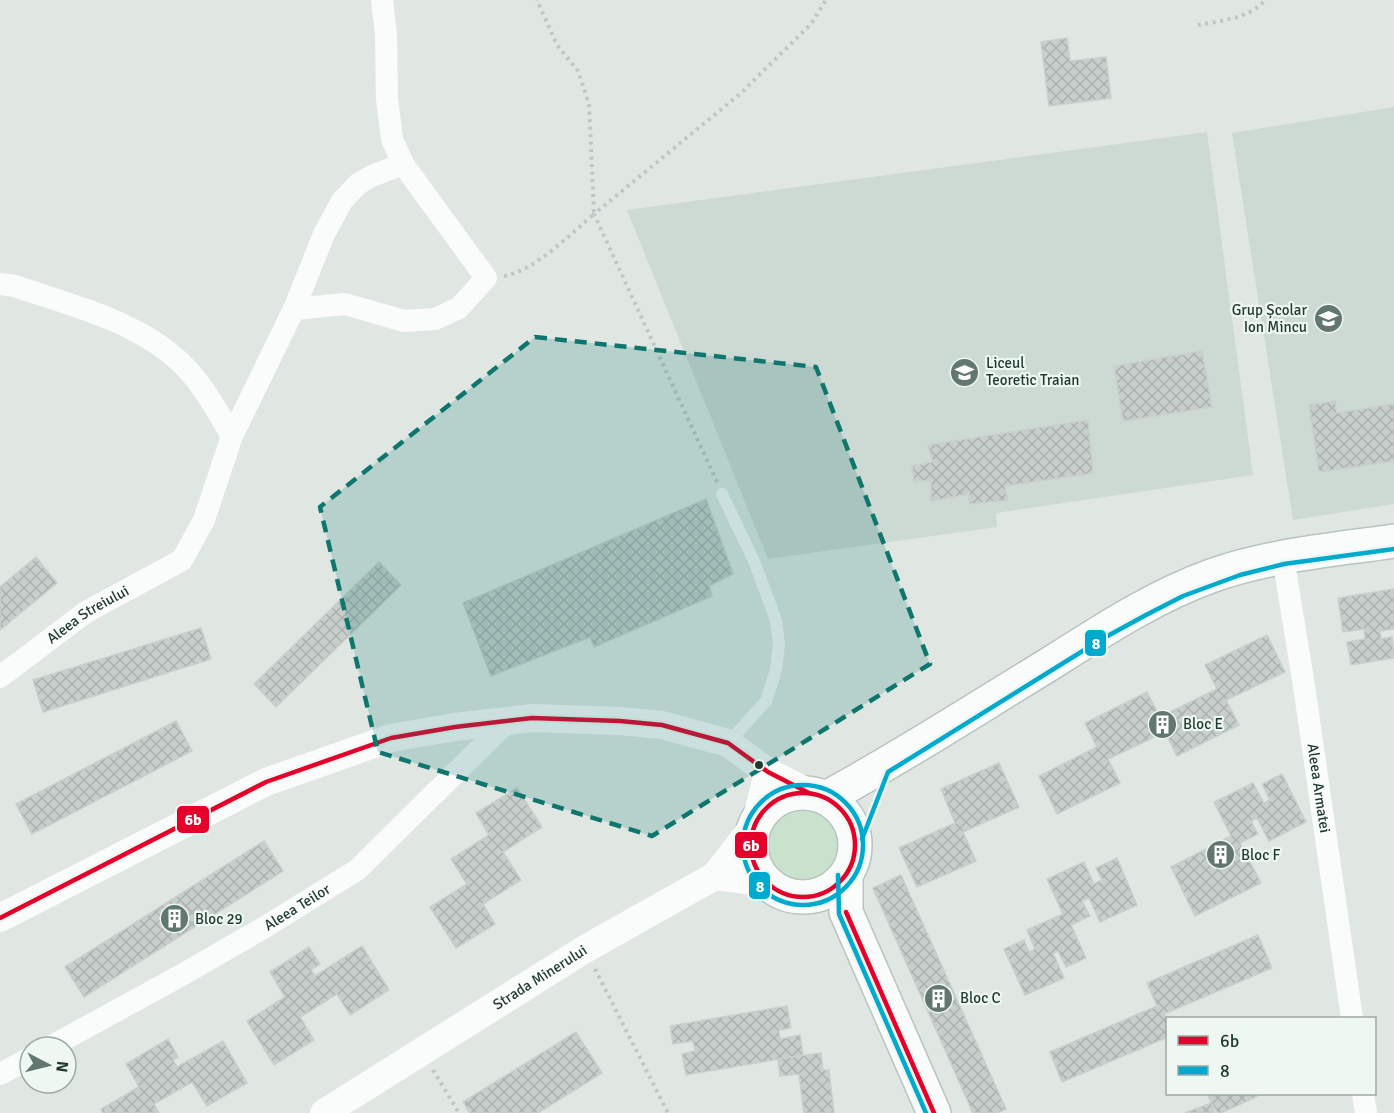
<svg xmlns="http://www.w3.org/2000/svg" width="1394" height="1113" viewBox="0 0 1394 1113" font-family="Signika,sans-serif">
<defs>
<pattern id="building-cross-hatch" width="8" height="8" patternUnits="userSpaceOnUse" patternTransform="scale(1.5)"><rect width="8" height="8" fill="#c7cecb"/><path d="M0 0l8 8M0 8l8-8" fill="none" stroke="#aab2af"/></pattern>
</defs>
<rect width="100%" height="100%" fill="#e0e7e3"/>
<!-- built -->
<g fill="#cdd9d3">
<polygon points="1394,107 1394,504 1293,520 1232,133"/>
<polygon points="1207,132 1253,475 996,513 997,527 768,559 627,210"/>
</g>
<!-- grass -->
<circle fill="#c8e2cd" cx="805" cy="846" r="37"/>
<!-- building -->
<g fill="url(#building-cross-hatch)" stroke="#c9d0cc" stroke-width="1.5">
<polygon points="1067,38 1070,61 1106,57 1111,98 1049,106 1041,42"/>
<polygon points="1202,351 1212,407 1123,421 1114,366"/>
<polygon points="1335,401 1337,413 1394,404 1394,461 1319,472 1309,405"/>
<polygon points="1088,420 1093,473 1005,486 1007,500 970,504 969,494 931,501 931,480 914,482 912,466 933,462 928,445"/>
<polygon points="706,499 733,574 709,586 712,596 594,647 590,637 491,676 463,603"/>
<polygon points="36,557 57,583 0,630 0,587"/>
<polygon points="379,562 401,585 276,707 254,684"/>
<polygon points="1394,589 1394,629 1380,631 1381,639 1392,637 1394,658 1351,665 1347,642 1365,639 1364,629 1343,632 1338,598"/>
<polygon points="201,628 211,659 43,712 33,680"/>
<polygon points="1267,635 1285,672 1226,700 1239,725 1177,756 1165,732 1108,759 1120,783 1057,814 1039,776 1097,747 1085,723 1147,692 1160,717 1217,689 1205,665"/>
<polygon points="176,721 192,751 32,834 16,804"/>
<polygon points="999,763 1019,807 963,832 976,861 917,887 899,848 955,823 941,789"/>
<polygon points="1282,774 1306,822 1269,841 1257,818 1251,821 1258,834 1240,843 1261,883 1195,916 1171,867 1231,836 1214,802 1253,783 1264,803 1270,800 1262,784"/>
<polygon points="517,788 542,827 503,852 521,880 483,904 495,924 456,948 430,907 467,884 451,859 489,835 476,813"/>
<polygon points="264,841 283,871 84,997 65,967"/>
<polygon points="1117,858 1137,905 1100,922 1089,898 1082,901 1090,916 1071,925 1086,958 1066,967 1058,951 1053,953 1064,978 1025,995 1004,949 1024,940 1029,952 1035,949 1027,930 1063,914 1047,879 1084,862 1094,884 1102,880 1096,868"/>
<polygon points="901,875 1006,1109 997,1113 973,1113 873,888"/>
<polygon points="1258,935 1272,968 1164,1014 1168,1022 1168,1037 1062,1082 1050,1052 1157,1006 1147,983"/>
<polygon points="362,946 389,990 350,1015 337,994 300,1017 314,1040 274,1065 247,1021 285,997 270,972 309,947 320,964 311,970 315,976"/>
<polygon points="787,1006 791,1028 779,1030 780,1039 800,1035 803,1055 686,1075 682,1054 695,1051 693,1041 673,1044 670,1026"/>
<polygon points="576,1032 602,1073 538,1113 470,1113 463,1102"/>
<polygon points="168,1039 178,1057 173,1060 177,1067 223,1041 247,1083 207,1106 192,1082 154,1104 159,1113 103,1113 101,1109 139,1087 126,1064"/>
<polygon points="821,1053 823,1070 829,1070 834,1113 804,1113 799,1074 780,1076 778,1059"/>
<polygon points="1208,1094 1262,1094 1221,1113 1218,1113 1211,1103"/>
<polygon points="1211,1103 1215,1113 1185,1113"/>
</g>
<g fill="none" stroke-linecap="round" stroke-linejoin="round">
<defs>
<g id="secondary">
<circle cx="803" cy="845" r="52"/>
<path d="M 826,798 C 902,757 974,710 1048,665 C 1100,632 1153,597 1211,576 C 1270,555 1333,550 1394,541"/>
<polyline points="846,875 846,912 934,1113"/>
</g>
</defs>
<!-- secondary casing -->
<use href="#secondary" stroke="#bac4bf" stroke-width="36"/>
<!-- path -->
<g stroke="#bec7c4" stroke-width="4" stroke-dasharray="3 4.5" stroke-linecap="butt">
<path d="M 1198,25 C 1220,21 1251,18 1265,0"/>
<path d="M 504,276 C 533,272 572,233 594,214 L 589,104 L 578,71 L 557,45 L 537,0"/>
<polyline points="717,482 594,214 741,93 811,24 826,0"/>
<polyline points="595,969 668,1113"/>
<polyline points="433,1070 459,1113"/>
</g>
<!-- service -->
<polyline stroke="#fafbfb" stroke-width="12" points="722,494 754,561 776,620 779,644 776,670 766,701 728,743"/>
<!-- minor -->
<g stroke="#fafbfb" stroke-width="22">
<path d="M 0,284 L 15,286 C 78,308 156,325 198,382 C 211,399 221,418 232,436"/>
<polyline points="294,309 345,304 404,321 435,319 459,308 486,278 403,164"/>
<path id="s1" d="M 1283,557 L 1304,686 L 1352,1018"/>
<path id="s2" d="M 0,677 L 86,612 L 182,560 L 204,520 L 232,436 L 294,309 L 324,234 L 342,201 L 358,184 L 372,176 L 403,164 L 392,139 L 387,99 L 386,35 L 382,0"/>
<path id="s3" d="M 50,1047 L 180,976 L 265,927 L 357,870 L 508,721"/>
<polyline points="0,1074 30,1058"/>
<polyline points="1363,1094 1366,1113"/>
</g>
<!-- tertiary -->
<g stroke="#fafbfb" stroke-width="28">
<polyline points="715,876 755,825 768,772"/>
<polyline points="0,918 266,782 391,738 455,727 532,718 620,721 662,725 728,743 768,772 809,793"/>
<path id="s4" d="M 324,1113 L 585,949 L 715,876 L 767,883"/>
</g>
<!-- secondary -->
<use href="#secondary" stroke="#fafbfb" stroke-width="33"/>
<defs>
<g id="bus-1">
<circle cx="803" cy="845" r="52"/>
<polyline points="846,912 934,1113"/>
<polyline points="0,918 266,782 391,738 455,727 532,718 620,721 662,725 728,743 768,772 809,793"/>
</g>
<g id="bus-2">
<circle cx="803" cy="845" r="60"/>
<polyline points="862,839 888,772 1102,639 1146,615 1183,596 1240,575 1284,564 1394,549"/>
<polyline points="838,875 839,914 926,1113"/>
</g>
</defs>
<!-- bus-1 casing -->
<use href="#bus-1" stroke="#eef7f1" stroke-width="9"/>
<!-- bus-2 casing -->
<use href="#bus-2" stroke="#eef7f1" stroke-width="9"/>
<!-- bus-1 -->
<use href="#bus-1" stroke="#e4002b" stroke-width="4.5"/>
<!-- bus-2 -->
<use href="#bus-2" stroke="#00a9ce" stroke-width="4.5"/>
</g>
<!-- marked area -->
<path fill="#0f766e" fill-opacity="0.2" stroke="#0f766e" stroke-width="4.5" stroke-dasharray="12 8" stroke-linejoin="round" d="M 535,337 L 816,367 L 930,664 L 652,836 L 378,752 L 320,507 Z"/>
<!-- icons -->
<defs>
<symbol id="university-disc" viewBox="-11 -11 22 22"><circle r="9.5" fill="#62776f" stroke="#eef7f1"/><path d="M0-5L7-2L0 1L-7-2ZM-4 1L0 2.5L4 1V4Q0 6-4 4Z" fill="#fff"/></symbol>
<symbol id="building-disc" viewBox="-11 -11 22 22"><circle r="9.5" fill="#62776f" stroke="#eef7f1"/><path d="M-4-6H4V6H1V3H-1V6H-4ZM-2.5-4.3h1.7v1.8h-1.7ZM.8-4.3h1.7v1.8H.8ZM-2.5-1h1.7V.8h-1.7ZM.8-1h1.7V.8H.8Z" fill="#fff"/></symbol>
</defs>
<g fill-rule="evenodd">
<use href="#university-disc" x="1312" y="302" width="33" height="33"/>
<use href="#university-disc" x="948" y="356" width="33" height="33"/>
<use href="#building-disc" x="1146" y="708" width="33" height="33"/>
<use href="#building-disc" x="1204" y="838" width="33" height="33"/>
<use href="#building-disc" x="158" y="902" width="33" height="33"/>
<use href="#building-disc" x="922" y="982" width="33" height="33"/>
</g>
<!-- markers -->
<circle fill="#1e3a30" stroke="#eef7f1" stroke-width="2" cx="759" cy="765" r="5"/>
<g text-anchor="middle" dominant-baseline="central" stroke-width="4.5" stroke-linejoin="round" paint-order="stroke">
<!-- poi labels -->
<g font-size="15" fill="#1e3a30" stroke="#eef7f1" text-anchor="start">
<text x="1307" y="310" text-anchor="end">Grup Școlar<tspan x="1307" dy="17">Ion Mincu</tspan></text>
<text x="986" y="363">Liceul<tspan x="986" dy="17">Teoretic Traian</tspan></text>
<text x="1183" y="724">Bloc E</text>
<text x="1241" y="855">Bloc F</text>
<text x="195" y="919">Bloc 29</text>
<text x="960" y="998">Bloc C</text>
</g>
<!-- street labels -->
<g font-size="15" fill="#1e3a30" stroke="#eef7f1">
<text stroke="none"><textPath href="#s2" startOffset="108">Aleea Streiului</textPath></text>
<text stroke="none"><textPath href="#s1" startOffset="234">Aleea Armatei</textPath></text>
<text stroke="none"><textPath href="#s3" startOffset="284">Aleea Teilor</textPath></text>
<text stroke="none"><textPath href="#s4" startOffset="255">Strada Minerului</textPath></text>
</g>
</g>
<g stroke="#eef7f1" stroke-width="2">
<rect x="1084" y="629" width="23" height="28" rx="6" fill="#00a9ce"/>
<rect x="176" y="805" width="34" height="29" rx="6" fill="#e4002b"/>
<rect x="734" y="831" width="34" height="28" rx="6" fill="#e4002b"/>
<rect x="748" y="871" width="23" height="29" rx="6" fill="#00a9ce"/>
</g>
<g font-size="16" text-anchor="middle" font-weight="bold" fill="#fff">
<text x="1096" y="649">8</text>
<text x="193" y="825">6b</text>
<text x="751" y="851">6b</text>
<text x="760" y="892">8</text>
</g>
<!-- legend -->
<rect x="1166" y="1017" width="210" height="78" fill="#eef7f1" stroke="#9baba4" stroke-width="1.5"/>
<rect x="1178" y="1036" width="30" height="9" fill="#e4002b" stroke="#9baba4" stroke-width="1.5"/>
<text x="1220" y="1047" font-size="18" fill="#1e3a30">6b</text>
<rect x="1178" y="1066" width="30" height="9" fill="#00a9ce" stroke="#9baba4" stroke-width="1.5"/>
<text x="1220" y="1077" font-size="18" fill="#1e3a30">8</text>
<!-- north arrow -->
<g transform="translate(48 1065) rotate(97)"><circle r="28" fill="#eef7f1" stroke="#9baba4" stroke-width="1.5"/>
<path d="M0-4.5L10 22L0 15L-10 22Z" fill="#62776f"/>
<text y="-9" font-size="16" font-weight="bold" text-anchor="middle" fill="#1e3a30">N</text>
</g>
</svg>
